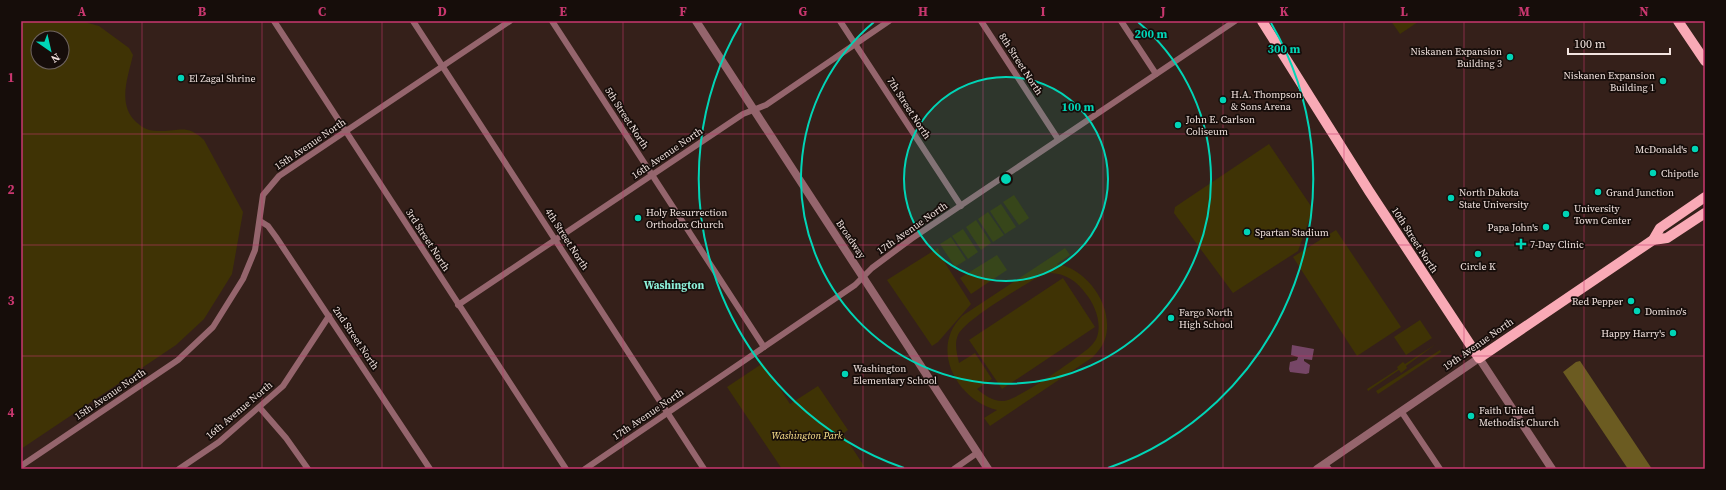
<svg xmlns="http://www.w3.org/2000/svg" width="1726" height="490" viewBox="0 0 1726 490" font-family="'Source Serif 4',serif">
<rect width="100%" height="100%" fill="#35201a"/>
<!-- green -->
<g fill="#3f3305" fill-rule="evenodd">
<path d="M 21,21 L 81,21 L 99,26 L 129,48 L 133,55 C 128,77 117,104 136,122 C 143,128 148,131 158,131 C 179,132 186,123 204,140 L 243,212 L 232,274 L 204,319 L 176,345 L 21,449 ZM 38,38 L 62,38 L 62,62 L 38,62 Z"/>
<polygon points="1391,21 1417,21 1418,22 1400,34"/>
<polygon points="1269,144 1313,209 1298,251 1233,293 1174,213 1175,207"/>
<polygon points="1014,195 1029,218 1019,225 1003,202"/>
<polygon points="1001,204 1016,227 1005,234 990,211"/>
<polygon points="988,212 1004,235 993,242 978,219"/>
<polygon points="976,220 991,243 981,250 966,227"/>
<polygon points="963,229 978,252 968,259 952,236"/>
<polygon points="1336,230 1401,327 1357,356 1293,257"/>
<polygon points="951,237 966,260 955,267 940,244"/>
<polygon points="938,248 940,255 971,304 938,342 932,346 887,280"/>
<path d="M 1065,248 L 1070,255 L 1057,264 C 1088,269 1115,308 1105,339 C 1103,346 1098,351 1093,357 L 990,426 L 984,418 L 997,410 C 957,400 929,349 962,316 ZM 1050,273 C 1065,273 1078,282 1086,294 C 1095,305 1102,323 1097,337 C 1095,342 1090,348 1085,351 C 1073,361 1017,400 1004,401 C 994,402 984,395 977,389 L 992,379 L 975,353 L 959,363 C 957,354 954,344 958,335 C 966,319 1020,288 1038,277 Z"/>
<polygon points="997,255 1007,270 971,294 960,278"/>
<polygon points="1063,278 1095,327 1002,389 969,340"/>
<polygon points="1420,320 1432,338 1406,355 1394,337"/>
<polygon points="1436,344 1406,366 1407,368 1401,373 1399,370 1368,391 1367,389 1398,369 1397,367 1403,362 1405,364"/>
<polygon points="1440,350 1441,352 1378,394 1376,391"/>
<polygon points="763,363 790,404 818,386 848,430 843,434 866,469 782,469 727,387"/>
</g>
<!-- forest -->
<polygon fill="#6b5b21" points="1580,361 1652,469 1628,469 1563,372 1576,362"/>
<!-- water -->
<polygon fill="#764666" points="1292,345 1314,349 1312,360 1304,359 1304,361 1310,365 1309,373 1306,374 1290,372 1289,369 1290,362 1297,360 1298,357 1291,355"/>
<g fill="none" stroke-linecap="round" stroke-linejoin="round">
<!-- minor -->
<g stroke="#95656d" stroke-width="6">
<polyline points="274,21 566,469"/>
<polyline points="413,21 704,469"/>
<polyline points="552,21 764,347"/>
<polyline points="840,21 961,206"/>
<polyline points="981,21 1058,139"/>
<polyline points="1121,21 1156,74"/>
<polyline points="260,221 268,226 276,237 430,469"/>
<polyline points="458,305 743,114 766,105 889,21"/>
<polyline points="260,408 286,438 308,469"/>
<polyline points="1401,411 1440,469"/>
<polyline points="1325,464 1329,469"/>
<polyline points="21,466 178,360 213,327 243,279 255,250 263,195 279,176 510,21"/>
<polyline points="179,469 219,442 283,386 329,316"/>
<polyline points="585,469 855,285 872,268 911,239 1235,21"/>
<polyline points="954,469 977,453"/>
</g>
<!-- tertiary -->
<g stroke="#95656d" stroke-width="8">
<polyline points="696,21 988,469"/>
<polyline points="1317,469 1479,358 1552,469"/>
</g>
<!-- primary -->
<g stroke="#f9aab6" stroke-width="10">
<polyline points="1262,21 1369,191 1479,358 1653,240 1660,228 1705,197"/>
<polyline points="1678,21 1705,61"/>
<polyline points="1653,240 1667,238 1705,213"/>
</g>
</g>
<!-- grid -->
<path fill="none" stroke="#c9376f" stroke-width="1" stroke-opacity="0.55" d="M 142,21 L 142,469M 262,21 L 262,469M 382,21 L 382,469M 503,21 L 503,469M 623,21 L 623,469M 743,21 L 743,469M 863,21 L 863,469M 983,21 L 983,469M 1103,21 L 1103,469M 1223,21 L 1223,469M 1344,21 L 1344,469M 1464,21 L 1464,469M 1584,21 L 1584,469M 21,134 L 1705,134M 21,245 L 1705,245M 21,356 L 1705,356"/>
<!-- distance rings -->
<circle cx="1006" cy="179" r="102" fill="#00d5b7" fill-opacity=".12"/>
<g fill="none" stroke="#00d5b7" stroke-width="2">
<circle cx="1006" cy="179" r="102"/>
<path d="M1138 22A205 205 0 1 1 874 22"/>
<path d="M904 468A307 307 0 0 1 741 23M1271 23A307 307 0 0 1 1108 468"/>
</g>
<!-- markers -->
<g fill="#00d5b7" stroke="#160d0a" stroke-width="1.5">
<circle cx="1510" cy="57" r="4"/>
<circle cx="181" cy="78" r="4"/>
<circle cx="1663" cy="81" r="4"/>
<circle cx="1223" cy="100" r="4"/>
<circle cx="1178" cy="125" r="4"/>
<circle cx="1695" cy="149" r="4"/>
<circle cx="1653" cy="173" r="4"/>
<circle cx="1598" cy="192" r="4"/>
<circle cx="1451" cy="198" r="4"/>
<circle cx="1566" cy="214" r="4"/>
<circle cx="638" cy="218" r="4"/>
<circle cx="1546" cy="227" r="4"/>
<circle cx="1247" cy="232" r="4"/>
<path d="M1519 238h4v4h4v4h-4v4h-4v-4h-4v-4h4z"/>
<circle cx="1478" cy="254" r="4"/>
<circle cx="1631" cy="301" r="4"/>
<circle cx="1637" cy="311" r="4"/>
<circle cx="1171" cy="318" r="4"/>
<circle cx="1673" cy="333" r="4"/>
<circle cx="845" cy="374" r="4"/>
<circle cx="1471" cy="416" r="4"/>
</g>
<g text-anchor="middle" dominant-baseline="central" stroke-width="3.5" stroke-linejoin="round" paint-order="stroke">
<!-- poi labels -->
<g font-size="10" fill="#f3e4e0" stroke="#160d0a" text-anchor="start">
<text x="1502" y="51" text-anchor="end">Niskanen Expansion<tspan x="1502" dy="12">Building 3</tspan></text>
<text x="1655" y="75" text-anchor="end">Niskanen Expansion<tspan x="1655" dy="12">Building 1</tspan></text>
<text x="189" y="78">El Zagal Shrine</text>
<text x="1231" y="94">H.A. Thompson<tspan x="1231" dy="12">&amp; Sons Arena</tspan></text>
<text x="1186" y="119">John E. Carlson<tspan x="1186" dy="12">Coliseum</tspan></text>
<text x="1687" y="149" text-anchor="end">McDonald's</text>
<text x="1661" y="173">Chipotle</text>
<text x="1459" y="192">North Dakota<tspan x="1459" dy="12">State University</tspan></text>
<text x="1606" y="192">Grand Junction</text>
<text x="1574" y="208">University<tspan x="1574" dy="12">Town Center</tspan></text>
<text x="646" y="212">Holy Resurrection<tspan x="646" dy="12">Orthodox Church</tspan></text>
<text x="1538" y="227" text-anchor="end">Papa John's</text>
<text x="1255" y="232">Spartan Stadium</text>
<text x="1530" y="244">7-Day Clinic</text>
<text x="1478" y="266" text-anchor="middle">Circle K</text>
<text x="1623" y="301" text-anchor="end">Red Pepper</text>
<text x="1645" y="311">Domino's</text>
<text x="1179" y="312">Fargo North<tspan x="1179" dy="12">High School</tspan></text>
<text x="1665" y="333" text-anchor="end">Happy Harry's</text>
<text x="853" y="368">Washington<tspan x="853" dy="12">Elementary School</tspan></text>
<text x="1479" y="410">Faith United<tspan x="1479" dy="12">Methodist Church</tspan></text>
</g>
<!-- street labels -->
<g font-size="10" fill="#f3e4e0" stroke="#160d0a">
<text transform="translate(1021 64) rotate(57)">8th Street North</text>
<text transform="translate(909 108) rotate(57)">7th Street North</text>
<text transform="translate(627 118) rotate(57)">5th Street North</text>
<text transform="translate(310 144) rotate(-34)">15th Avenue North</text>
<text transform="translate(667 153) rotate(-34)">16th Avenue North</text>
<text transform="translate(912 228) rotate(-35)">17th Avenue North</text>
<text transform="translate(567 239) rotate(57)">4th Street North</text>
<text transform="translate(851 239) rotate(56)">Broadway</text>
<text transform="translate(428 240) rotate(57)">3rd Street North</text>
<text transform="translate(1415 240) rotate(57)">10th Street North</text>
<text transform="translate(356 338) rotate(56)">2nd Street North</text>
<text transform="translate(1478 344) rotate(-35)">19th Avenue North</text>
<text transform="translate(110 394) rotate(-34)">15th Avenue North</text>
<text transform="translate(239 410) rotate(-40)">16th Avenue North</text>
<text transform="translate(648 414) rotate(-34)">17th Avenue North</text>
</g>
<!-- park labels -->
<g font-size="10" font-style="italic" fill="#fce28d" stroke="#160d0a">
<text x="807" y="435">Washington Park</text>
</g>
<!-- neighbourhood labels -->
<g font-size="11" font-weight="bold" fill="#8df1da" stroke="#160d0a">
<text x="674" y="285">Washington</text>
</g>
</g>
<circle cx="1006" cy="179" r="6" fill="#00d5b7" stroke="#160d0a" stroke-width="2"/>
<g font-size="12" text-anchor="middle" font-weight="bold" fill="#00d5b7" stroke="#160d0a" stroke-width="3.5" stroke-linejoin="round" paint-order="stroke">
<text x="1151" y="38">200 m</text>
<text x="1284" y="53">300 m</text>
<text x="1078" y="111">100 m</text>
</g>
<!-- border -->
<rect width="1726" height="490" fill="none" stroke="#160d0a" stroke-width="44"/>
<!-- north arrow -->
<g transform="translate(50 50) rotate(146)"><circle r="19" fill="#160d0a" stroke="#6e6360"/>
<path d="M0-3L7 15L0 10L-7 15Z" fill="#00d5b7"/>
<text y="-6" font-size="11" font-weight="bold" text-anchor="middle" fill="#f3e4e0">N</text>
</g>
<!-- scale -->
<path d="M1568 48v6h102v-6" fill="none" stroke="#f3e4e0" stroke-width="2"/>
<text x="1574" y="48" font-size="12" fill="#f3e4e0" stroke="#160d0a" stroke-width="3" paint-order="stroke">100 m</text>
<rect x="22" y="22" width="1682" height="446" fill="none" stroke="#c9376f" stroke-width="1.5"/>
<g font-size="13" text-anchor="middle" font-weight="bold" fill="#c9376f">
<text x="82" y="16">A</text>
<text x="202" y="16">B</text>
<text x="322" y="16">C</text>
<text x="442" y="16">D</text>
<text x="563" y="16">E</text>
<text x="683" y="16">F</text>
<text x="803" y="16">G</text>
<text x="923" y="16">H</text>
<text x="1043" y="16">I</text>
<text x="1163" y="16">J</text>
<text x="1284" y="16">K</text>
<text x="1404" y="16">L</text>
<text x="1524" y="16">M</text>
<text x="1644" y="16">N</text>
<text x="11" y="82">1</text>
<text x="11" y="194">2</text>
<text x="11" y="305">3</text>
<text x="11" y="417">4</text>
</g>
</svg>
